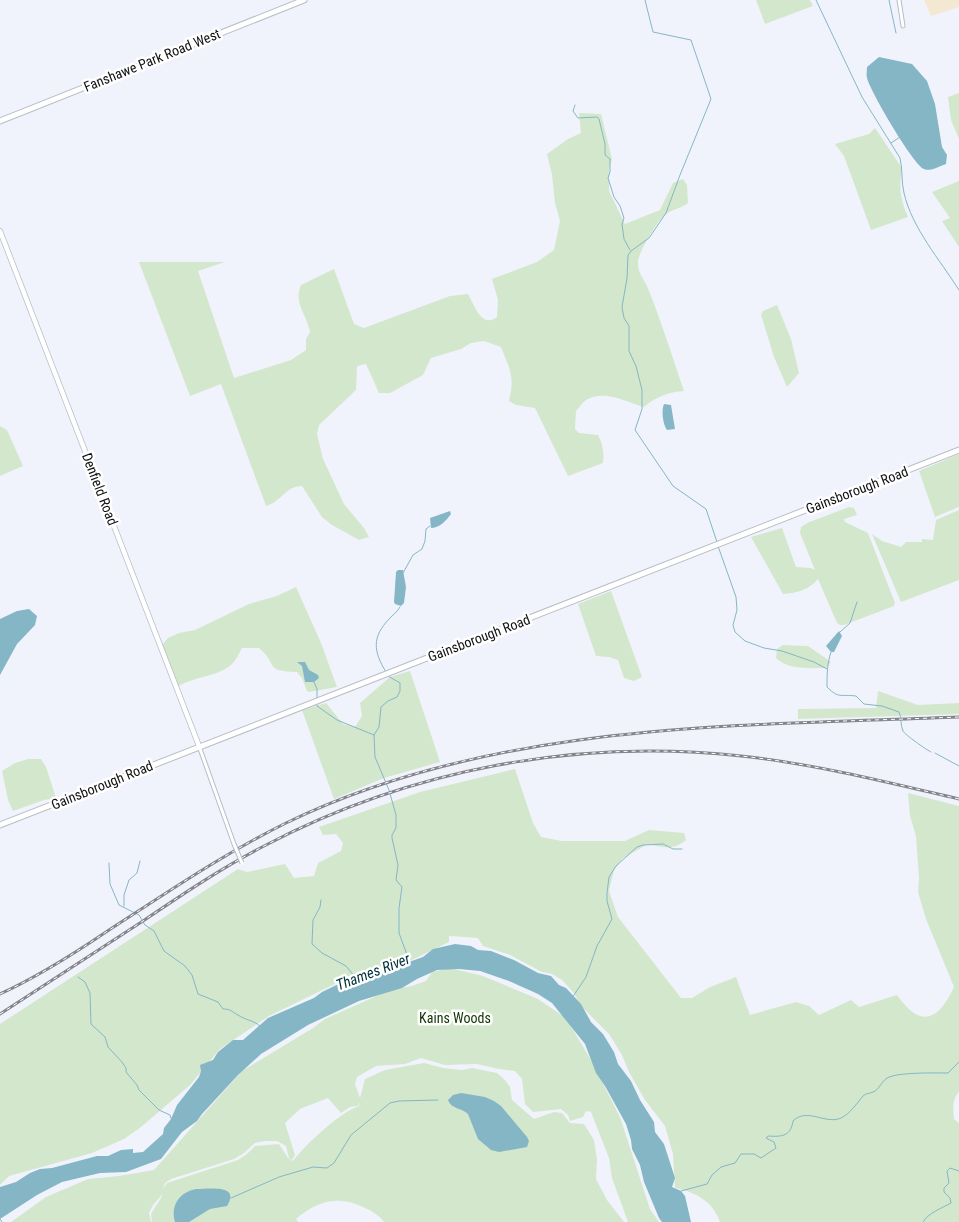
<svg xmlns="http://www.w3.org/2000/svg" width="959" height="1222" viewBox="0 0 959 1222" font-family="'Roboto Condensed',sans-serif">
<rect width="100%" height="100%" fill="#f1f3fc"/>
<!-- industrial -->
<polygon fill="#f4e8d3" points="924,0 959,0 959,7 931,16"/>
<!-- green -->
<g fill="#d3e7cd">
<polygon points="756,0 810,0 813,6 765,24"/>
<polygon points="959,93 959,139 951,120 948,97"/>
<path d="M 579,113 L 601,114 L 612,159 L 609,168 L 609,191 L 625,224 L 660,210 L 673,183 L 683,179 L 687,185 L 688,203 C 681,209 671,209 665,215 C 657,221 639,252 638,261 C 637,271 643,278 647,286 C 661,320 672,356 684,391 C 669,392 655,397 644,407 C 626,402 606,390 588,399 C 583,401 580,407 576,411 L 575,429 L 579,433 L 598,435 C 603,444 604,453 603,463 L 568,476 L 535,408 L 516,405 L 509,401 C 515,376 510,370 501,347 L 484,341 L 471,343 L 461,349 L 431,358 L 423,375 L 390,393 L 379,393 L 366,364 L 357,366 L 356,390 L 319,425 L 317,434 L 323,459 L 344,504 L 364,528 L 369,537 L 359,540 L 332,525 L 322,517 L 302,486 C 286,486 281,502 266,506 L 221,384 L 190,396 L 139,262 L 225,262 L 198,271 L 234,378 L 291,360 L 306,350 L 306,339 L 310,332 C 307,314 293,304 301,285 L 334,269 L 354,324 L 364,328 L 450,296 L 468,294 C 474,304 481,329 497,317 L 498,300 L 492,279 L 537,262 L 554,250 L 560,221 L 555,203 L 552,175 L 547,154 L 568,139 L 581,133 Z"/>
<path d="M 875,128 L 902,168 C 899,189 900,198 908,217 L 871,230 L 844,156 L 835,144 L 869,134 Z"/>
<polygon points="959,181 959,247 942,221 950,218 932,192"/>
<polygon points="777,305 791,339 799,373 787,387 774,357 761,315 763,311"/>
<polygon points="0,426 7,430 23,466 0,476"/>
<polygon points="959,454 959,507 935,517 919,471"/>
<path d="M 849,507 L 854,508 L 857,515 L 844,519 L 845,522 L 868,533 L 895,603 L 894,606 L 844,625 L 840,625 L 837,623 L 818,579 C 809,590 797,593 783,594 L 751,537 L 782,528 L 796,567 L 811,568 L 815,570 L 800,533 L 801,527 L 807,523 Z"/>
<polygon points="959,510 959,580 901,602 872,534 882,541 901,547 906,542 922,542 922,539 933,540 936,520"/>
<path d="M 296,587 L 321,643 L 337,687 L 309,692 L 307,691 L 302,678 L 297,672 C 263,671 279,665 259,648 L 242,648 C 239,653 236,661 231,665 C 215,678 192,676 176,688 L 162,645 L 168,638 L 179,633 L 195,630 L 249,604 L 277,596 Z"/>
<polygon points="611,591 642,677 634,681 624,678 618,660 609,657 596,656 578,604"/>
<path d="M 783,645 L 808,646 L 831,662 L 826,668 C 809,668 789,670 776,658 L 777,649 Z"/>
<polygon points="410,671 440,762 384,778 334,799 302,710 326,703 343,724 355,727 362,716 360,703 390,677"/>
<polygon points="878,691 918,705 959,703 959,714 798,719 798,709 876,708"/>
<polygon points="28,759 41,759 46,767 56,798 44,800 13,811 8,800 2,771 15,763"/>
<path d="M 515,769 L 533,823 L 541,837 L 562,841 L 625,841 L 649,830 L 684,833 L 686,840 C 674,850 663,848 648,844 L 623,858 L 614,870 L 609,891 L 618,917 L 681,998 L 692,998 L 710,987 L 736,977 L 750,1015 L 796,1002 L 809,1006 L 819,1015 L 851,1000 L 859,1007 L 897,995 C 921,1029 938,1021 954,987 L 926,919 L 918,892 L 919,878 L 916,836 L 910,816 L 908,793 L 959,806 L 959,1092 C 952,1099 953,1110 954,1119 L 959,1123 L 959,1222 L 720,1222 C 713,1201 695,1192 675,1188 L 673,1154 L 665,1126 L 645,1100 L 629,1072 L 622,1055 L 609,1034 L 581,1006 L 574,993 L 562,980 L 552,974 L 542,972 L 510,955 L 483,946 L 478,938 L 449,936 L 449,942 L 393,969 L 343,980 L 269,1016 L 220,1049 L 190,1085 L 141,1127 L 124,1139 L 92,1153 L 9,1176 L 0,1185 L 0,1024 L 238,869 L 247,872 L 285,864 L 294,878 L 314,876 L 318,863 L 341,851 L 343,843 L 336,834 L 323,835 L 319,827 L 420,792 Z"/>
<path d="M 450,968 L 483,976 L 538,999 L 566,1018 L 591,1060 L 620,1117 L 650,1209 L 659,1222 L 628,1222 L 612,1178 L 609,1158 L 591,1112 L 586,1111 L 583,1117 L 570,1121 L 568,1115 L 561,1109 L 533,1112 L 525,1104 L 522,1079 L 515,1071 L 499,1069 L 477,1064 L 445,1065 L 421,1058 L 405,1064 L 376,1066 L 357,1077 L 355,1084 L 360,1098 L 365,1079 L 385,1070 L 424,1063 L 443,1068 L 462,1070 L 472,1068 L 497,1073 L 504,1079 L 510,1087 L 512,1100 L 534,1119 L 554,1112 L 562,1113 L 570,1123 L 584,1124 L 594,1140 L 597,1160 L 596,1179 L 607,1200 L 624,1222 L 384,1222 C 380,1216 372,1211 365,1208 C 339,1195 318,1200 296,1219 L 298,1222 L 152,1222 L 151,1214 L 161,1198 L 162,1190 L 167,1183 L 238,1160 L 247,1154 L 255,1146 L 279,1144 L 288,1158 L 293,1161 C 305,1145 340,1112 359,1106 L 359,1102 L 358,1106 L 350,1107 L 341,1113 L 328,1098 L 300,1109 L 285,1123 L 295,1155 L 292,1160 L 289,1158 L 286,1146 L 277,1141 L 265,1141 L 255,1143 L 244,1153 L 234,1159 L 171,1179 L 165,1183 L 160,1197 L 153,1205 L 149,1213 L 151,1222 L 11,1222 L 46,1197 L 88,1179 L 119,1176 L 154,1170 L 242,1071 L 313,1028 L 325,1019 L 390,990 L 412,986 L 426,981 L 432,972 Z"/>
</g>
<!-- water -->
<g fill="#85b6c6">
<path d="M 879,57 L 912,64 L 927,81 L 935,104 L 942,147 L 947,155 L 946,164 C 940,166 930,172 924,169 C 914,166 870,91 867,78 C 866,75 867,71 867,67 Z"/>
<path d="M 664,404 L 671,405 L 675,429 L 667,430 C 663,425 661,410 664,404 Z"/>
<path d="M 450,511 L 451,514 C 446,521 439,528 431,528 L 430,518 Z"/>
<polygon points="398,570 403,570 406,587 404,603 401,606 395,604 394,602 396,572"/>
<polygon points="29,609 37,616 35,625 17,644 0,675 0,619 17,611"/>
<polygon points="839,631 842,636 834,652 831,652 826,646"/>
<polygon points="297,662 305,662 309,670 318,675 319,678 314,682 305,682 302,666"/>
<polygon points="455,944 471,946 478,950 491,951 514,960 538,973 551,976 559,985 566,988 581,1004 591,1022 603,1034 614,1052 618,1064 631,1081 640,1100 654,1122 655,1132 664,1144 675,1178 672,1187 681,1191 685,1196 691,1222 662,1222 659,1218 644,1182 640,1165 632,1149 631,1140 626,1124 605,1086 596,1073 585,1044 552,1003 538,994 509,981 480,971 459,969 437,970 417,979 402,988 359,1001 308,1025 261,1054 238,1075 202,1114 197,1121 182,1132 161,1159 126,1172 100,1173 62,1182 37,1195 0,1219 0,1187 16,1182 30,1173 40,1169 52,1168 97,1156 108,1156 121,1150 133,1149 133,1153 143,1152 163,1134 164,1128 171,1119 177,1105 199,1077 201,1071 200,1065 213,1060 218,1052 233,1040 243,1040 268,1018 314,998 322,992 353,977 366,976 401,968 406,963 423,957 433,949"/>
<path d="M 461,1093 L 485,1097 L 494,1101 L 501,1106 L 527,1137 L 529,1141 L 527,1147 L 499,1152 L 491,1150 L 478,1139 L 468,1114 C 462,1108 451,1109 448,1100 L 453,1095 Z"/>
<path d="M 196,1189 C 209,1189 241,1184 227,1206 L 210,1209 L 189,1222 L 175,1222 C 170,1205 180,1192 196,1189 Z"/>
</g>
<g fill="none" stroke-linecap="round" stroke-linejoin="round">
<!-- stream -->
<g stroke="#85b6c6" stroke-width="1">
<polyline points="645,0 653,32 691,40 711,99 680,175 666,213 649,238 631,251 628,255 627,278 622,307 624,318 629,326 629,351 636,366 642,390 642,409 635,430 673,486 706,509 717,542"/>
<path d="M 816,0 L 862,97 L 900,158 C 903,170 901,181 904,193 C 912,228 940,260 959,290"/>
<polyline points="889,0 896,33"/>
<polyline points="575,105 573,111 578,118 597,117 599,119 605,144 605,155 610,159 610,172 608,178 614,197 620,206 624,218 622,224 624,239 630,250"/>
<polyline points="891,143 900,137"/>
<polyline points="718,546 736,597 737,610 733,625 735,632 745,641 764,648 782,651 814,662 827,669"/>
<polyline points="403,573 413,555 422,549 425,541 426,529 430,526"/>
<polyline points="840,632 850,623 857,602"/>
<path d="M 831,652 C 827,664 827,675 827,687 C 839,699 840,694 856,696 L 864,704 L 882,706 L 899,712 C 902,718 900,725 903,731 C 904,734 928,751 931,752"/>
<path d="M 386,672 C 373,651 372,637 389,619 C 393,615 397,612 400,607"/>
<polyline points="388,676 400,683 400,691 397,697 388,701 381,707 379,727 374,735 375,757 389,790 396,815 396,828 392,835 392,838 398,865 396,880 402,887 399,908 399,933 409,960 405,964"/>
<polyline points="314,682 317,689 317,698"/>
<polyline points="317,702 317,706 337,720 374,735"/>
<polyline points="935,753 959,766"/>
<path d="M 109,863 L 110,884 L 119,905 L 139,915 L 145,925 L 154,931 L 164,951 L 185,966 L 192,975 L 198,994 L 218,1002 L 223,1009 C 231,1009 232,1012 238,1015 C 245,1020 253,1020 260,1026"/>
<polyline points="321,900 320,907 313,920 312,944 322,953 346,966 355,977"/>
<polyline points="124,906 124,895 129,880 137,873 140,861"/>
<polyline points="78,977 85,982 90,993 91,1024 105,1037 108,1047 122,1062 126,1068 126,1072 137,1085 139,1090 159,1110 170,1115 172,1121"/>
<polyline points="572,998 586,977 597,946 612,919 607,901 607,893 609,877 616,866 637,847 643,845 663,844 673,849 682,849"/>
<path d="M 681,1191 L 707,1184 L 712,1175 L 721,1167 L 735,1163 L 741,1154 L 754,1154 L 761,1158 L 776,1148 L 774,1142 L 766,1138 L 768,1136 C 782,1137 791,1136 793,1121 C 807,1107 826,1125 841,1118 C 850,1114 857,1103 863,1096 C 866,1093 869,1094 873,1092 C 879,1090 881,1082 887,1078 C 898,1072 934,1073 948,1073 L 959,1062"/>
<polyline points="231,1198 279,1177 313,1167 327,1168 334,1163 351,1135 390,1103 399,1101 438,1100"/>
<polyline points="0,1219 2,1222"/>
<path d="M 923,1222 C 928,1213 942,1208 951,1203 L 950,1198 L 944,1192 L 944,1188 L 949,1183 L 947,1171 L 950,1168 L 959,1171"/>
</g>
<defs>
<g id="minor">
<polyline points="899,0 903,26"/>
<polyline points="199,746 234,844"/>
</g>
<polyline id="tertiary" points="0,231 199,746"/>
<g id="secondary">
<polyline points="0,121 304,0"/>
<polyline points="0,825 959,450"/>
</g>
</defs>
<!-- minor casing -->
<use href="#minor" stroke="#babdc5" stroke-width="5"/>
<!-- tertiary casing -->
<use href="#tertiary" stroke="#babdc5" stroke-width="6"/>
<!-- secondary casing -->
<use href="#secondary" stroke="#babdc5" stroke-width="7"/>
<!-- minor -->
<use href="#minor" stroke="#fff" stroke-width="3"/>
<!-- tertiary -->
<use href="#tertiary" stroke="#fff" stroke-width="4.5"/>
<!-- secondary -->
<use href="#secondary" stroke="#fff" stroke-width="5"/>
<defs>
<g id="rail">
<path d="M 0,994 C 37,977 72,955 106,932 C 165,894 223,854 286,823 C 494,722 733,726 959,717"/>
<path d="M 0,1014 C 48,983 95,952 143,921 C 183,894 223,867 266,845 C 411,769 578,738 741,756 C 815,764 887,782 959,799"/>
</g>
</defs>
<!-- rail casing -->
<use href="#rail" stroke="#84858c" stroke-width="3"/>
<!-- rail -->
<use href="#rail" stroke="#fff" stroke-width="1" stroke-dasharray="4" stroke-linecap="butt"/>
<defs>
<polyline id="minor-bridge" points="234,844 242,863"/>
</defs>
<!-- minor-bridge casing -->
<use href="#minor-bridge" stroke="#babdc5" stroke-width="5" stroke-linecap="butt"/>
<!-- minor-bridge -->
<use href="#minor-bridge" stroke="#fff" stroke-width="3"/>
</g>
<g text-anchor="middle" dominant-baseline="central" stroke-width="5" stroke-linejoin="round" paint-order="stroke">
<!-- street labels -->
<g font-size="14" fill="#111115" stroke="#fff">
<text transform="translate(152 60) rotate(-22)">Fanshawe Park Road West</text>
<text transform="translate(100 489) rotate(69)">Denfield Road</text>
<text transform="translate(857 490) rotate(-21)">Gainsborough Road</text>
<text transform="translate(479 638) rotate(-21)">Gainsborough Road</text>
<text transform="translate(102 785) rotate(-22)">Gainsborough Road</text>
</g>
<!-- park labels -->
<g font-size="14" fill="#103302" stroke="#fff">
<text x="455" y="1018">Kains Woods</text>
</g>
<!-- water labels -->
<g font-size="15" font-style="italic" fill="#00303b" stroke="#fff">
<text transform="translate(373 972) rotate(-21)">Thames River</text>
</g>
</g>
</svg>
